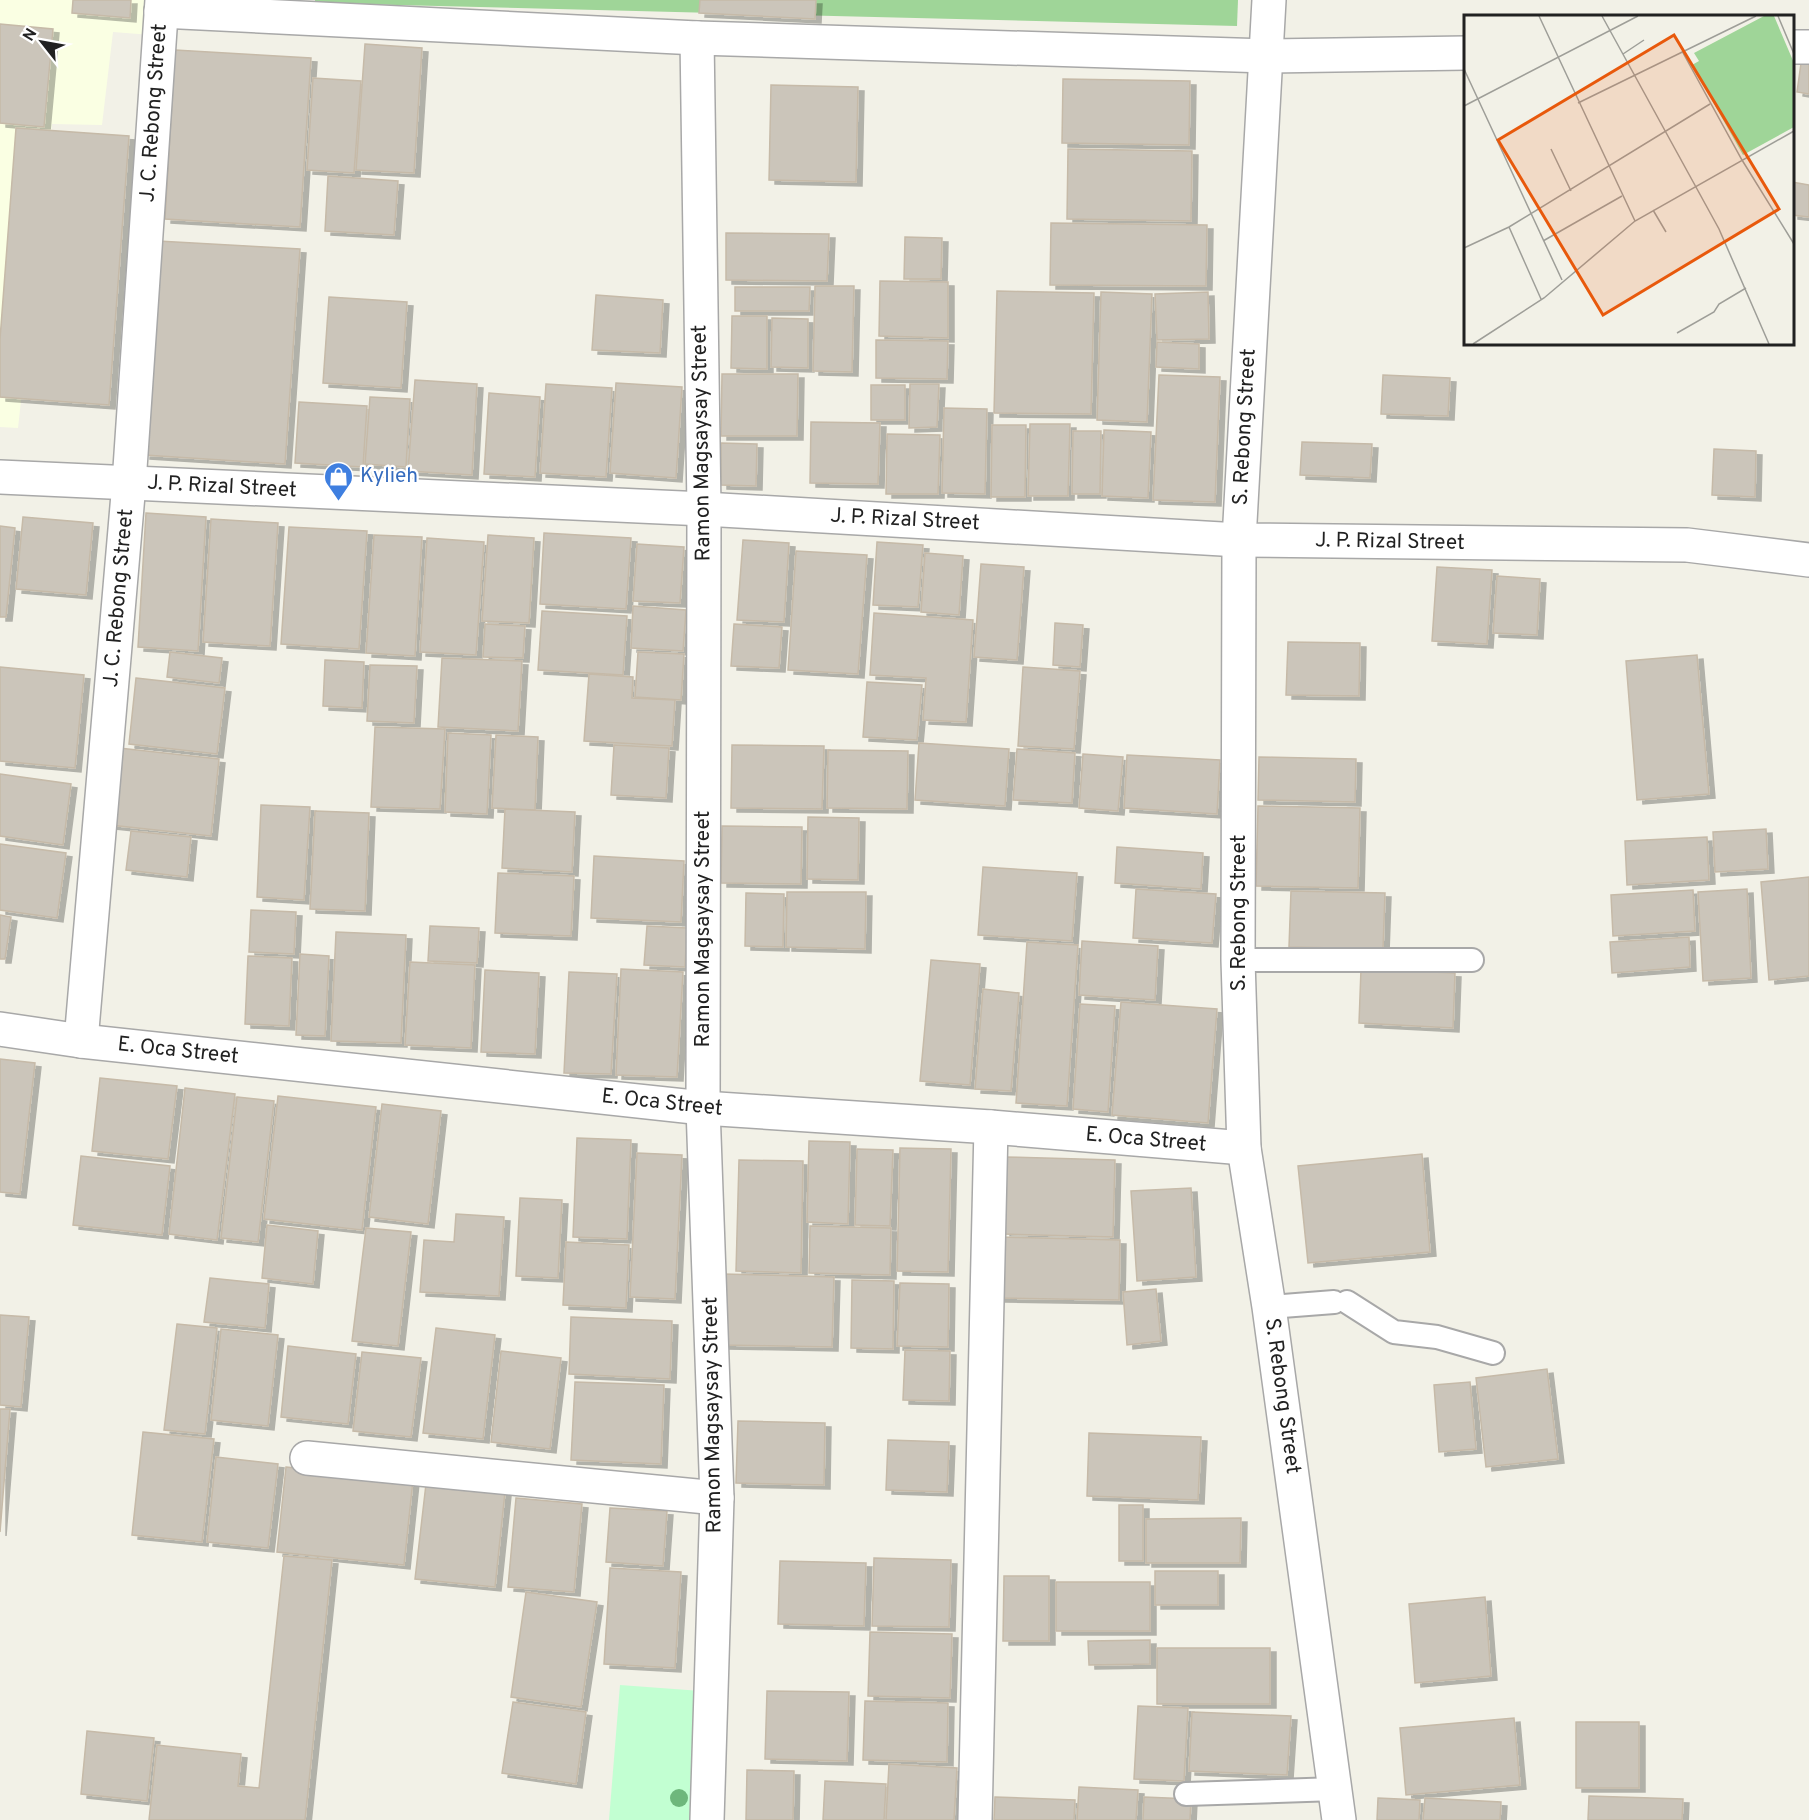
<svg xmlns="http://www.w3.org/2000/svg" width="1809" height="1820" viewBox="0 0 1809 1820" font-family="Overpass,sans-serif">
<defs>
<filter id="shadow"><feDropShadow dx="6" dy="4" stdDeviation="0" flood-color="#0004"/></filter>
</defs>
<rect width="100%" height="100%" fill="#f2f1e7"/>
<!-- education -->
<polygon fill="#faffe3" points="0,0 179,0 177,37 113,32 102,125 52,124 18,428 0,427"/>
<!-- forest -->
<polygon fill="#9fd598" points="315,0 1238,0 1237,26 315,3"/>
<!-- park -->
<polygon fill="#c2ffd2" points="620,1685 701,1691 690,1820 609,1820"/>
<!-- building -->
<g fill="#cbc5ba" stroke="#c6baa8" stroke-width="1.5" filter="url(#shadow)">
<polygon points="73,0 131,0 130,18 72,13"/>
<polygon points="700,0 816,0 815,19 699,13"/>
<polygon points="0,24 53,29 44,127 0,123"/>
<polygon points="365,44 422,48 414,173 356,170"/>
<polygon points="1803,49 1809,49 1809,94 1797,92"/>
<polygon points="175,50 311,58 300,227 165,219"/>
<polygon points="313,78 361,81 354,173 307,170"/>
<polygon points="1063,79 1190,81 1189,145 1062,143"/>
<polygon points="771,85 858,87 856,182 769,180"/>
<polygon points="16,128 129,136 109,405 0,397 0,339"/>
<polygon points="1068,149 1192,151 1191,221 1067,219"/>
<polygon points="328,176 398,181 394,235 325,231"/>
<polygon points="1792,182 1809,185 1809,217 1792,215"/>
<polygon points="1051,223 1207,225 1206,286 1050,285"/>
<polygon points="726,233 829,234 827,281 726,280"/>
<polygon points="905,237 942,238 941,279 904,279"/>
<polygon points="158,241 300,249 285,464 144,455"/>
<polygon points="880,281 948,282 948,338 879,336"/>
<polygon points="815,286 854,286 852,372 813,371"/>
<polygon points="735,287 810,287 809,311 735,311"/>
<polygon points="997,291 1094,293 1091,414 994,413"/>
<polygon points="1101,292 1152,294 1147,422 1097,420"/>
<polygon points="1208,292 1209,339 1157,340 1155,294"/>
<polygon points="596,295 663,300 660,353 592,350"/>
<polygon points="329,297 407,302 401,388 323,383"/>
<polygon points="732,316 767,316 767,369 731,368"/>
<polygon points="772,318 808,319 808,368 771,367"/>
<polygon points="876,340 948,341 947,379 876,378"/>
<polygon points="1157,342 1199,344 1199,369 1156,367"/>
<polygon points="722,374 798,374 797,436 721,436"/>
<polygon points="1159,375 1220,377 1215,502 1153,500"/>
<polygon points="1383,375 1450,378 1448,416 1381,414"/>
<polygon points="415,380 477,384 472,475 408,471"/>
<polygon points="616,383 682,387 676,478 610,473"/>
<polygon points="546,384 612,388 606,477 540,473"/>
<polygon points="910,384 939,384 937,427 909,428"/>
<rect x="871" y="385" width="34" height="35"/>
<polygon points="489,393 540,397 535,477 484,474"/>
<polygon points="370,397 410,399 406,467 365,464"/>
<polygon points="299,402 367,406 363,467 295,463"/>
<polygon points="944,408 987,409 985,494 942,493"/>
<polygon points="811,422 880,423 878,484 810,483"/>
<polygon points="1030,424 1070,424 1068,496 1028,496"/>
<polygon points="992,425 1026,425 1025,497 991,497"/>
<polygon points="1104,430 1151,432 1148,498 1102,496"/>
<polygon points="1073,431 1101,431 1100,494 1072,494"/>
<polygon points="887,434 940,435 938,494 886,494"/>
<polygon points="1302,442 1372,444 1370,478 1300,475"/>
<polygon points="721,443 757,444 756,486 721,485"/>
<polygon points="1714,449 1756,451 1755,497 1712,495"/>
<polygon points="146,513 206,517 198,651 138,647"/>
<polygon points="23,517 93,523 86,595 16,589"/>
<polygon points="211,519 278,523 270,646 203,642"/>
<polygon points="0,526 15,528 6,617 0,617"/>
<polygon points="289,527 367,531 359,649 281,644"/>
<polygon points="544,533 631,538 626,609 540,604"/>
<polygon points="374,535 422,537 415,656 366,653"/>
<polygon points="488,535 534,538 529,623 482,621"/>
<polygon points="427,538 484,542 476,655 420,652"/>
<polygon points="743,540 789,543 784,622 737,620"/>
<polygon points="877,542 923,545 918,607 873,605"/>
<polygon points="637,544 684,547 680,603 633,601"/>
<polygon points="796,551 867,555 858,674 788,670"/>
<polygon points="925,553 963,556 959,615 921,612"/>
<polygon points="981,564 1024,567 1017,660 974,657"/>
<polygon points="1437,567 1492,570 1487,644 1432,641"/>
<polygon points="1497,576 1540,579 1537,635 1493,633"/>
<polygon points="633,606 686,610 683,651 631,648"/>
<polygon points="542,611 627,616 623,675 538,670"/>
<polygon points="874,613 973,620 966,722 923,720 926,678 870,675"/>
<polygon points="1055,623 1083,625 1080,667 1053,665"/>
<polygon points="485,624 525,626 523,658 483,657"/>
<polygon points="734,624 782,627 779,668 731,666"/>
<polygon points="1288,642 1360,643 1359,696 1286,695"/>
<polygon points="170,652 222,658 219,683 167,677"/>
<polygon points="638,652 684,654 681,700 635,697"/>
<polygon points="1697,655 1709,794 1637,800 1626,661"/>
<polygon points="442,658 522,661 518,731 438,727"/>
<polygon points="325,660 364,662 362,708 323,706"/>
<polygon points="370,665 417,666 414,723 367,721"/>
<polygon points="0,667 84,675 75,768 0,761"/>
<polygon points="1023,667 1080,671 1074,749 1018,746"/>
<polygon points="589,674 633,677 632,698 675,700 672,746 584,741"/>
<polygon points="136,678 225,688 217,754 129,744"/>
<polygon points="867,682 922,685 917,740 863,737"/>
<polygon points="375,727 445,729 440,809 371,807"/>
<polygon points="448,733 491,735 487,814 445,812"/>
<polygon points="496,735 538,737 535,810 492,808"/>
<polygon points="919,743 1009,749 1005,806 915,800"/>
<polygon points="614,745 669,748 666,798 611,795"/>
<polygon points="732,745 824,746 822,809 731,808"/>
<polygon points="119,748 219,759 211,836 110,825"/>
<polygon points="1017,749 1075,753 1072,803 1013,800"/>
<polygon points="828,750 908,751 907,809 827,808"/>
<polygon points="1083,754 1123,757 1118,811 1079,808"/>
<polygon points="1127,755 1220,760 1217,814 1124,808"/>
<polygon points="1259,757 1356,759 1355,802 1258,800"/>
<polygon points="0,774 71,784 63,845 0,836"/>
<polygon points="261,805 310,807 304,900 257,897"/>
<polygon points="1258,806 1360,808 1358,888 1256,886"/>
<polygon points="505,809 575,812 572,872 502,868"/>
<polygon points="315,811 369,813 365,911 310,909"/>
<polygon points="808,817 859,818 858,880 807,879"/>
<polygon points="722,826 802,827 801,884 721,883"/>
<polygon points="1766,829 1768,869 1715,872 1713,832"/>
<polygon points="131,831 191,837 187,877 126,870"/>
<polygon points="1707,837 1709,880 1627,885 1625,841"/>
<polygon points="0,844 66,853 57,918 0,910"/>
<polygon points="1117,847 1203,853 1201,889 1115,883"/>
<polygon points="594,856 684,861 681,922 591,918"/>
<polygon points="983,867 1077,873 1072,941 978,935"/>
<polygon points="498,873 574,876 571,936 495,933"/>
<polygon points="1809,877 1809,976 1769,980 1761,882"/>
<polygon points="1136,889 1216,894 1212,943 1133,938"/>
<polygon points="1747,889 1751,978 1703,981 1698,892"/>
<polygon points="1693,890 1695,931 1613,936 1611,895"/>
<polygon points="1291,891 1385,893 1383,949 1289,947"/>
<polygon points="787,892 866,892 865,949 786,947"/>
<polygon points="746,893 784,894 783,947 745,946"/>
<polygon points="251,910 296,912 294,954 249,952"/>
<polygon points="0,915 11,917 5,959 0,959"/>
<polygon points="430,926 479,928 477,963 428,961"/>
<polygon points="647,926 687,928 685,967 644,965"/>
<polygon points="336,932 406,935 401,1043 331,1041"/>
<polygon points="1689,937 1690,967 1612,973 1610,942"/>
<polygon points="1082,941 1158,946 1155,1000 1079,995"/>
<polygon points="1027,942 1078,945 1067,1106 1016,1103"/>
<polygon points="300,954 329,956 325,1036 296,1035"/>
<polygon points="248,956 292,958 289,1026 245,1024"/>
<polygon points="931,960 980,964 970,1085 920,1081"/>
<polygon points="410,962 475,965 471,1048 405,1045"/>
<polygon points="621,969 683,972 677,1077 616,1075"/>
<polygon points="1361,969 1455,973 1453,1028 1359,1023"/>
<polygon points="485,970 539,973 535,1054 481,1052"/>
<polygon points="569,972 617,974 611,1074 564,1073"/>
<polygon points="983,989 1019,993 1011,1091 975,1089"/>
<polygon points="1121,1002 1217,1009 1208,1123 1112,1115"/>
<polygon points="1080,1004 1115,1006 1108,1112 1073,1109"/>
<polygon points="0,1059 35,1063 20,1194 0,1192"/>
<polygon points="100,1078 177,1086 168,1159 92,1151"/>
<polygon points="185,1088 235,1094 217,1240 169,1234"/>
<polygon points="278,1096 376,1107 362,1230 264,1219"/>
<polygon points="237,1097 274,1101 258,1242 221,1238"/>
<polygon points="382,1104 441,1111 428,1224 369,1217"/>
<polygon points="577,1138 631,1140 627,1239 573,1237"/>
<polygon points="809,1141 850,1142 848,1224 807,1222"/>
<polygon points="900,1148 951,1149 948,1272 897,1271"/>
<polygon points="857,1149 893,1150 890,1226 855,1225"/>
<polygon points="637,1153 682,1155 675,1299 630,1297"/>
<polygon points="1422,1154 1430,1252 1308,1263 1298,1166"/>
<polygon points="81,1156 170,1166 162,1235 73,1225"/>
<polygon points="1005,1157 1115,1160 1113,1237 1004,1234"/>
<polygon points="739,1160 803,1161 801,1273 736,1271"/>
<polygon points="1191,1188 1196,1277 1137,1281 1131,1191"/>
<polygon points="520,1198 562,1200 558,1278 516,1276"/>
<polygon points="456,1214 504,1217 499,1296 420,1292 424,1240 454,1242"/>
<polygon points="267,1225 318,1231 313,1284 262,1278"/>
<polygon points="810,1226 891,1228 890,1275 809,1273"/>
<polygon points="366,1228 411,1232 398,1346 352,1341"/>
<polygon points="1000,1237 1120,1240 1119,1300 999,1298"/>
<polygon points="566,1242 629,1245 626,1308 563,1305"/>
<polygon points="723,1274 834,1277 832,1347 721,1345"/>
<polygon points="210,1278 269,1284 265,1328 204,1322"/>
<polygon points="852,1280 894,1281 893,1349 851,1348"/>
<polygon points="900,1283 949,1284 948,1347 897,1346"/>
<polygon points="1156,1289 1161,1341 1127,1345 1123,1292"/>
<polygon points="0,1315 29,1317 21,1407 0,1405"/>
<polygon points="571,1317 672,1321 670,1379 569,1374"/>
<polygon points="177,1324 217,1328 205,1434 164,1430"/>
<polygon points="436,1328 495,1335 483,1439 423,1433"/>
<polygon points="221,1329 278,1335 268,1426 211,1420"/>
<polygon points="288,1346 356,1354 348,1424 281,1417"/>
<polygon points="905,1350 950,1351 949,1401 903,1400"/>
<polygon points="501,1351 561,1358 550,1449 491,1442"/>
<polygon points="362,1352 421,1358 411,1437 353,1431"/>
<polygon points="1547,1369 1558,1459 1486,1467 1476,1378"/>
<polygon points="575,1382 664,1385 661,1464 571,1460"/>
<polygon points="1470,1382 1476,1449 1439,1452 1434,1385"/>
<polygon points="0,1409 10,1409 0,1532"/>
<polygon points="738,1421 825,1423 824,1485 736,1483"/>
<polygon points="143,1432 214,1439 202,1542 132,1535"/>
<polygon points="1089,1433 1201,1437 1198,1500 1087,1496"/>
<polygon points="888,1440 949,1442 947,1492 886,1490"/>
<polygon points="216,1457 278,1464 268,1548 207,1542"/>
<polygon points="286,1467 413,1480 404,1565 277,1552"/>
<polygon points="426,1484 505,1492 495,1587 415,1579"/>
<polygon points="516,1498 582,1504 574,1592 508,1587"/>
<rect x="1119" y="1505" width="24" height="56"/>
<polygon points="610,1508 667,1511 663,1566 606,1562"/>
<polygon points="1241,1518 1240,1563 1146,1563 1146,1519"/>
<polygon points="284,1556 332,1560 305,1820 149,1820 157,1745 241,1754 238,1786 259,1788"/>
<polygon points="874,1558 951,1560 949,1627 872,1626"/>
<polygon points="780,1561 866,1563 864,1626 778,1624"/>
<polygon points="610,1568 681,1572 675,1668 604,1664"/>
<rect x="1155" y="1571" width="63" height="34"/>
<polygon points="1004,1576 1049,1576 1049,1641 1003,1641"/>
<rect x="1056" y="1582" width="94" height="49"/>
<polygon points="526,1592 597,1602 581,1707 511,1697"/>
<polygon points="1485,1597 1491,1676 1415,1683 1409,1604"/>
<polygon points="870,1632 952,1634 950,1698 868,1696"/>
<polygon points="1150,1640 1150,1664 1089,1665 1088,1641"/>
<rect x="1157" y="1648" width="113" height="56"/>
<polygon points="767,1691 849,1692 847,1761 765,1759"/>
<polygon points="865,1701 948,1703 947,1762 863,1760"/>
<polygon points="513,1702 586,1712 576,1784 502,1773"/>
<polygon points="1138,1706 1188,1708 1184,1781 1134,1779"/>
<polygon points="1192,1712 1291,1716 1287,1775 1189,1771"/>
<polygon points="1514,1718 1520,1785 1406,1795 1400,1728"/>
<rect x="1576" y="1722" width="63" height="66"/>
<polygon points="87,1731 154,1738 147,1801 81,1794"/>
<polygon points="889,1764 957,1768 954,1820 886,1820"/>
<polygon points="747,1770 794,1771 793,1820 746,1820"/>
<polygon points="825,1781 886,1784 884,1820 823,1820"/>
<polygon points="1079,1787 1138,1790 1136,1820 1077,1820"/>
<polygon points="1589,1796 1683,1799 1682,1820 1588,1820"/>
<polygon points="995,1797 1075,1800 1074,1820 994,1820"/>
<polygon points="1144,1797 1191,1799 1190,1820 1143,1820"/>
<polygon points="1378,1798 1420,1800 1419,1820 1377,1820"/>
<polygon points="1425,1798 1501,1802 1500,1820 1423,1820"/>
</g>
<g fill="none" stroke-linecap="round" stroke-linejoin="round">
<defs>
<g id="service">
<polyline points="1238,960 1472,960"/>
<polyline points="1347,1302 1394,1332 1437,1337 1493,1353"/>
<polyline points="1269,1307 1334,1302"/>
<polyline points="1186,1794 1336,1789"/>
</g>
<g id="minor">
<polyline points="1269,0 1239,540 1238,960 1244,1148 1269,1307 1339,1820"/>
<polyline points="161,11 697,38 1267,56 1466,53"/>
<polyline points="697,38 704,509 703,1108 717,1498 707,1820"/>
<polyline points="1792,47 1809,47"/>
<polyline points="0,1029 81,1041 703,1108 991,1127 1244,1148"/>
<polyline points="81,1041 129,483 162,0"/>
<polyline points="307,1458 717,1498"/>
<polyline points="975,1820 991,1127"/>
</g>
<polyline id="tertiary" points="0,477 704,509 1239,540 1687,545 1809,560"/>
</defs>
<!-- service casing -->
<use href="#service" stroke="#a8a8a8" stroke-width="26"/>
<!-- minor casing -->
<use href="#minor" stroke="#a8a8a8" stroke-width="36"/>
<!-- tertiary casing -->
<use href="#tertiary" stroke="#a8a8a8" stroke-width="36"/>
<!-- service -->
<use href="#service" stroke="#fff" stroke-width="22"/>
<!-- minor -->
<use href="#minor" stroke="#fff" stroke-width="33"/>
<!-- tertiary -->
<use href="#tertiary" stroke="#fff" stroke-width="33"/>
</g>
<!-- trees -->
<circle fill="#6eb77c" cx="679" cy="1798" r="9"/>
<!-- icons -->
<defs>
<symbol id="shop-pin" viewBox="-11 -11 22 30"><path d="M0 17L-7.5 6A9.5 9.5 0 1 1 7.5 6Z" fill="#3f7fe0" stroke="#fff"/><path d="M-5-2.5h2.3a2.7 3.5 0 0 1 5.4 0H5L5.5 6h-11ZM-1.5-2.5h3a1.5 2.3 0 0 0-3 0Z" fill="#fff"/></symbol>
</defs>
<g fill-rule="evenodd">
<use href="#shop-pin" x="322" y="460" width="33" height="45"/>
</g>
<g text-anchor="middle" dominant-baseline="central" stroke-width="4.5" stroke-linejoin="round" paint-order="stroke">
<!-- street labels -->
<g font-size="21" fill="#212121" stroke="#fff">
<text transform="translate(154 113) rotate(-86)">J. C. Rebong Street</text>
<text transform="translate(1245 427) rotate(-87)">S. Rebong Street</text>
<text transform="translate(702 443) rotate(-91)">Ramon Magsaysay Street</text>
<text transform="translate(222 487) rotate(3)">J. P. Rizal Street</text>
<text transform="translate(905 520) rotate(3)">J. P. Rizal Street</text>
<text transform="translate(1390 542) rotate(1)">J. P. Rizal Street</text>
<text transform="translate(119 598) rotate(-85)">J. C. Rebong Street</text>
<text transform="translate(1239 913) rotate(-90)">S. Rebong Street</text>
<text transform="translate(703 929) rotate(-90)">Ramon Magsaysay Street</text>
<text transform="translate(178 1051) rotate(6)">E. Oca Street</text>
<text transform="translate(662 1103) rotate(6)">E. Oca Street</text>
<text transform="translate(1146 1140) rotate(5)">E. Oca Street</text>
<text transform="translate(1282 1396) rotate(82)">S. Rebong Street</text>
<text transform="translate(713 1415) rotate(-91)">Ramon Magsaysay Street</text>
</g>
<!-- shop labels -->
<g font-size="21" fill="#366cbe" stroke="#fff" text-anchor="start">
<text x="360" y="476">Kylieh</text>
</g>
</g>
<!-- overview -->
<g transform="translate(1464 15)">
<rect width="330" height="330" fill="#f2f1e7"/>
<path d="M 300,1 L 310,1 L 330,48 L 330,112 L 279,140 L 228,50 L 235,46 L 230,38 Z" fill="#9fd598"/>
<path fill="none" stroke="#9e9e98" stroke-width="1.5" d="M 75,1 L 171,206M 138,1 L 255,214 L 305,329M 314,1 L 330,39M 218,36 L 278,145 L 330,229M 159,39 L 180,25M 0,54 L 98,265M 114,88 L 292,1M 0,91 L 174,1M 87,134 L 107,176M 189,195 L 202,217M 45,212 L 77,284M 79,226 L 158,181M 0,233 L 45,212 L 246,89M 213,318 L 250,297 L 255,289 L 282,273M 9,329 L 80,283 L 171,206 L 330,116"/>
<path fill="#e8590c" fill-opacity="0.15" stroke="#e8590c" stroke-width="3" d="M 210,20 L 315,194 L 139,300 L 34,125 Z"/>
<rect width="330" height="330" fill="none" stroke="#212121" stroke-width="3"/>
</g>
<!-- north arrow -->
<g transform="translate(42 42) rotate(301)" stroke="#ffffff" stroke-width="4.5" paint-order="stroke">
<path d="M0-4.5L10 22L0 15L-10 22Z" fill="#212121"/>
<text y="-9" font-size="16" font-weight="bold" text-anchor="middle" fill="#212121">N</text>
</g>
</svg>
